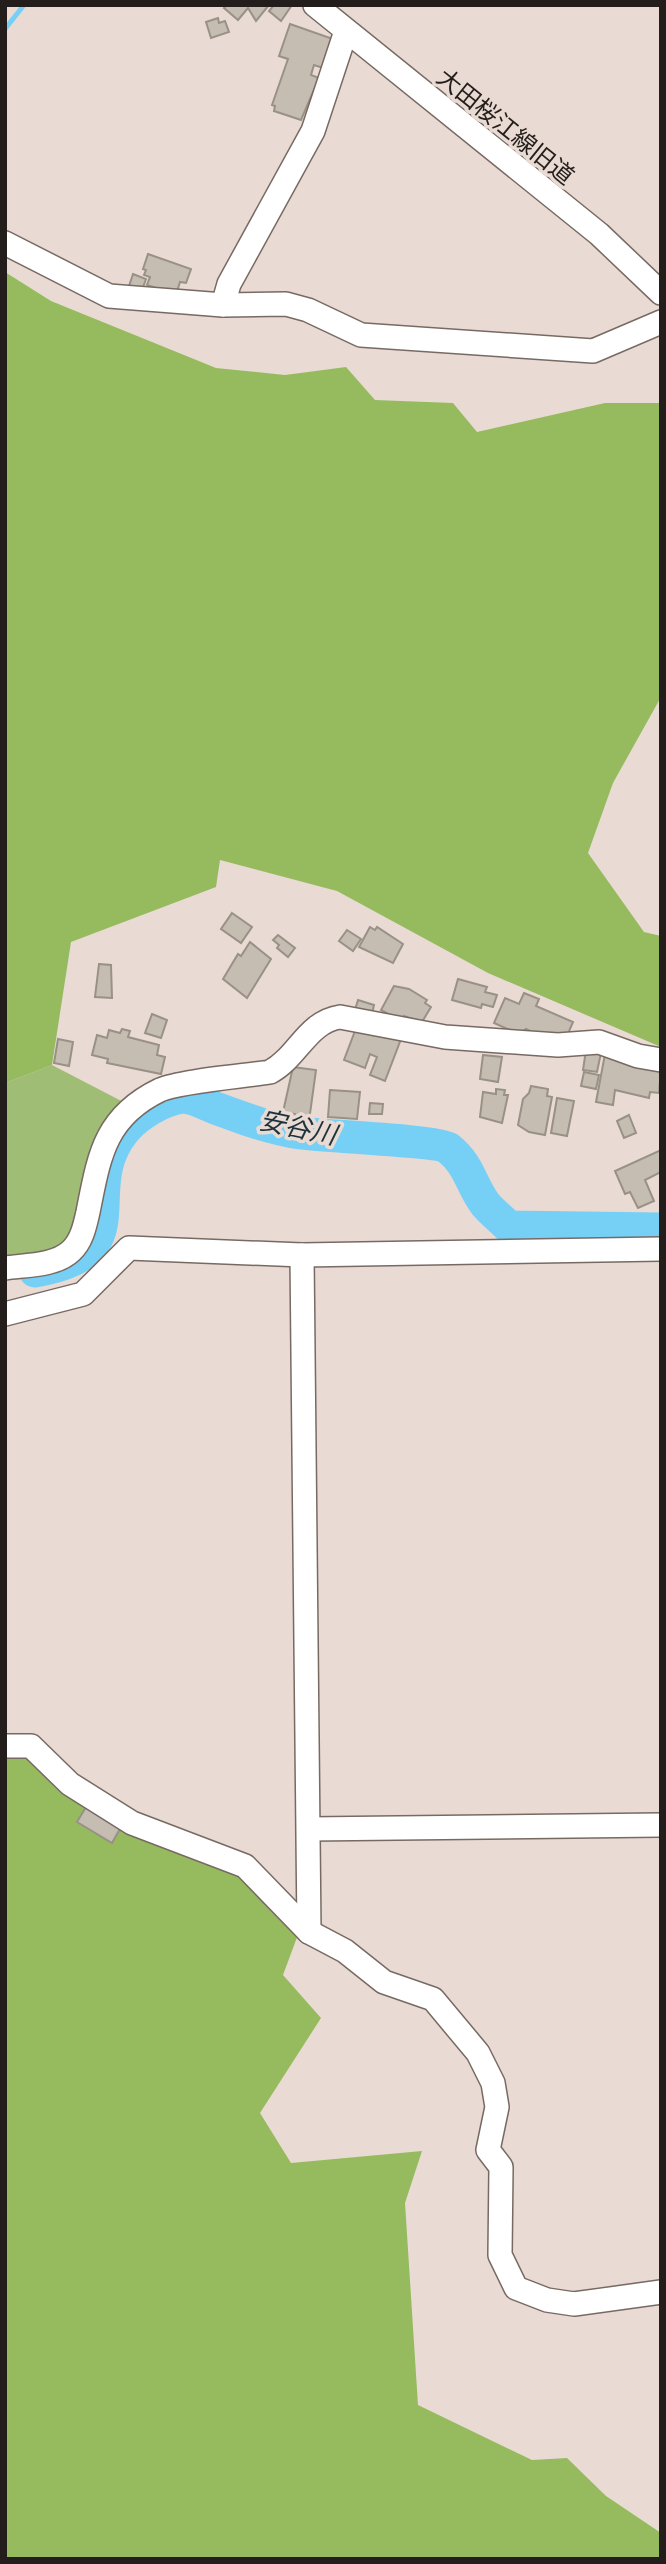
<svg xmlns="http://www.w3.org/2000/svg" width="666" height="2564" viewBox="0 0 666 2564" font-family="Mulish,'Noto Sans JP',sans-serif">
<rect width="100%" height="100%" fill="#e9dbd3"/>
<!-- green -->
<polygon fill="#9fbd74" points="52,1065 131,1106 71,1245 5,1264 5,1083"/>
<!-- forest -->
<g fill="#96bb5e">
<polygon points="5,272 51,301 216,368 285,375 346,367 375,400 453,403 477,432 605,403 661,403 661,697 613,783 588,853 644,932 661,936 661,1047 488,973 337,891 220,860 216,887 71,942 52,1065 5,1083"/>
<polygon points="28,1749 65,1786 247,1873 299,1932 283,1975 321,2018 260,2113 291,2163 422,2151 405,2203 418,2405 532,2460 567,2458 606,2496 661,2533 661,2559 5,2559 5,1750"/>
</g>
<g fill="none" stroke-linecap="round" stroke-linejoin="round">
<!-- stream -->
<polyline stroke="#76d0f6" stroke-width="5" points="5,29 24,5"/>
<!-- river -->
<path stroke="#76d0f6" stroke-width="33" d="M 35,1271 C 145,1252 75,1192 124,1131 C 137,1115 163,1099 183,1097 C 193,1097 209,1106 218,1109 C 245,1119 272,1129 300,1133 C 323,1136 438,1141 448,1148 C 470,1165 471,1186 486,1205 C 493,1213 502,1220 509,1227 L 661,1229"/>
</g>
<!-- building -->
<g fill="#c6bdb2" stroke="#999186" stroke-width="2">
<polygon points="226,5 269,5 256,21 248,8 238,20 224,8"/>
<polygon points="274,5 292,5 281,21 269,11"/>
<polygon points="218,18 219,23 225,21 229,32 211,38 206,22"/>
<polygon points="290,24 336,40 326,69 314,65 311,75 319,78 301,120 274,111 275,106 272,105 288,59 279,56"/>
<polygon points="148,254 191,269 186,283 180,282 176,295 147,285 150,277 144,275 146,270 143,269"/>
<polygon points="133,274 146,279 141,293 128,289"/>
<polygon points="232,913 252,927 241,943 221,929"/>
<polygon points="370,927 375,930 377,927 403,944 393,963 359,947"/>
<polygon points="347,930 361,939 353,951 339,941"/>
<polygon points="278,935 295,948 288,957 277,948 279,945 273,940"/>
<polygon points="250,942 271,959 247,998 223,979 238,954 241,956"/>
<polygon points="99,964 111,965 112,998 95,997"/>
<polygon points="458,979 487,987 485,992 497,995 493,1007 482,1004 481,1008 452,1000"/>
<polygon points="394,986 409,989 427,1000 425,1003 431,1007 422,1022 404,1016 401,1021 381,1010"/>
<polygon points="524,993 539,999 536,1006 573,1022 567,1036 560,1033 543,1037 526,1029 519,1034 494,1023 505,998 519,1004"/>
<polygon points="358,1000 374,1005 372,1014 355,1010"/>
<polygon points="152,1014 167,1020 161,1038 145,1033"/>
<polygon points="358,1023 401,1039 385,1081 370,1075 377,1057 370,1054 365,1068 344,1060"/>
<polygon points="122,1029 130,1031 128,1037 159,1045 157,1055 165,1057 161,1074 107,1063 108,1059 92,1055 97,1035 107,1038 109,1030 120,1033"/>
<polygon points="58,1039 73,1042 69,1066 54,1063"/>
<polygon points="586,1050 601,1053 597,1072 583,1070"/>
<polygon points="605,1054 623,1059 623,1063 661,1069 659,1093 650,1092 649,1098 615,1090 613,1105 596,1102"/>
<polygon points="483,1055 502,1057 498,1082 480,1079"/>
<polygon points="293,1067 316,1070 309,1121 294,1119 295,1114 283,1112"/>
<polygon points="584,1072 599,1075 596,1089 581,1086"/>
<polygon points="531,1086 548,1089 547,1096 552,1097 545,1135 529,1132 518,1125 523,1099 529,1093"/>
<polygon points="496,1089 505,1090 504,1095 508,1095 502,1123 480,1117 483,1092 496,1094"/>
<polygon points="330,1090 360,1092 357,1119 328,1117"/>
<polygon points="557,1098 574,1101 567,1136 551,1133"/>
<polygon points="370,1103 383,1104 382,1114 369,1114"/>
<polygon points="629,1115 636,1133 624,1138 617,1121"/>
<polygon points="661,1150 661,1172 645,1180 654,1201 638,1208 630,1192 625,1194 615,1171"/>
<polygon points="86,1807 121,1827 112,1843 77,1822"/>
</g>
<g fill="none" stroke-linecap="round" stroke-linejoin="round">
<defs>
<g id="street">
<polyline points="315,5 599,234 661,293"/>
<polyline points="5,243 109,296 223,305 286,304 308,310 361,335 593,351 661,322"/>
<polyline points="223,305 229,284 313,131 346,31"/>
<polyline points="302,1255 309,1932"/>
<path d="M 5,1268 C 26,1265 55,1266 71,1251 C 82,1241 85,1225 88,1212 C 99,1157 104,1117 160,1090 C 180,1081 245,1076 270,1072 C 298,1057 307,1022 340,1017 L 445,1037 L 558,1045 L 599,1042 L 638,1056 L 661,1060"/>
<polyline points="5,1314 83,1294 129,1248 302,1255 661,1249"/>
<polyline points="5,1746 31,1746 70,1784 132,1823 245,1866 309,1932 345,1951 384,1982 433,1999 478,2053 493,2083 497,2107 488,2150 501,2167 500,2255 516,2288 547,2300 574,2304 661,2292"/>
<polyline points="309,1829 661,1825"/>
</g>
</defs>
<!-- street casing -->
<use href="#street" stroke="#776a63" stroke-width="26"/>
<!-- street -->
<use href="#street" stroke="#fff" stroke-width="23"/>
</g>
<g text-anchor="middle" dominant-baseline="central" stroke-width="7" stroke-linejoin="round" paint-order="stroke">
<!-- street labels -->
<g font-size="24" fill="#231e1b" stroke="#e9dbd3">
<text transform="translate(506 126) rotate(39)">大田桜江線旧道</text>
</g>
<!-- water labels -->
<g font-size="26" font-style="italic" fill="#1d323b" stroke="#e9dbd3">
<text transform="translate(298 1127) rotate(12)">安谷川</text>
</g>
</g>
<!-- border -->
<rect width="666" height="2564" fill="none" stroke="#231e1b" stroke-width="14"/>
</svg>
